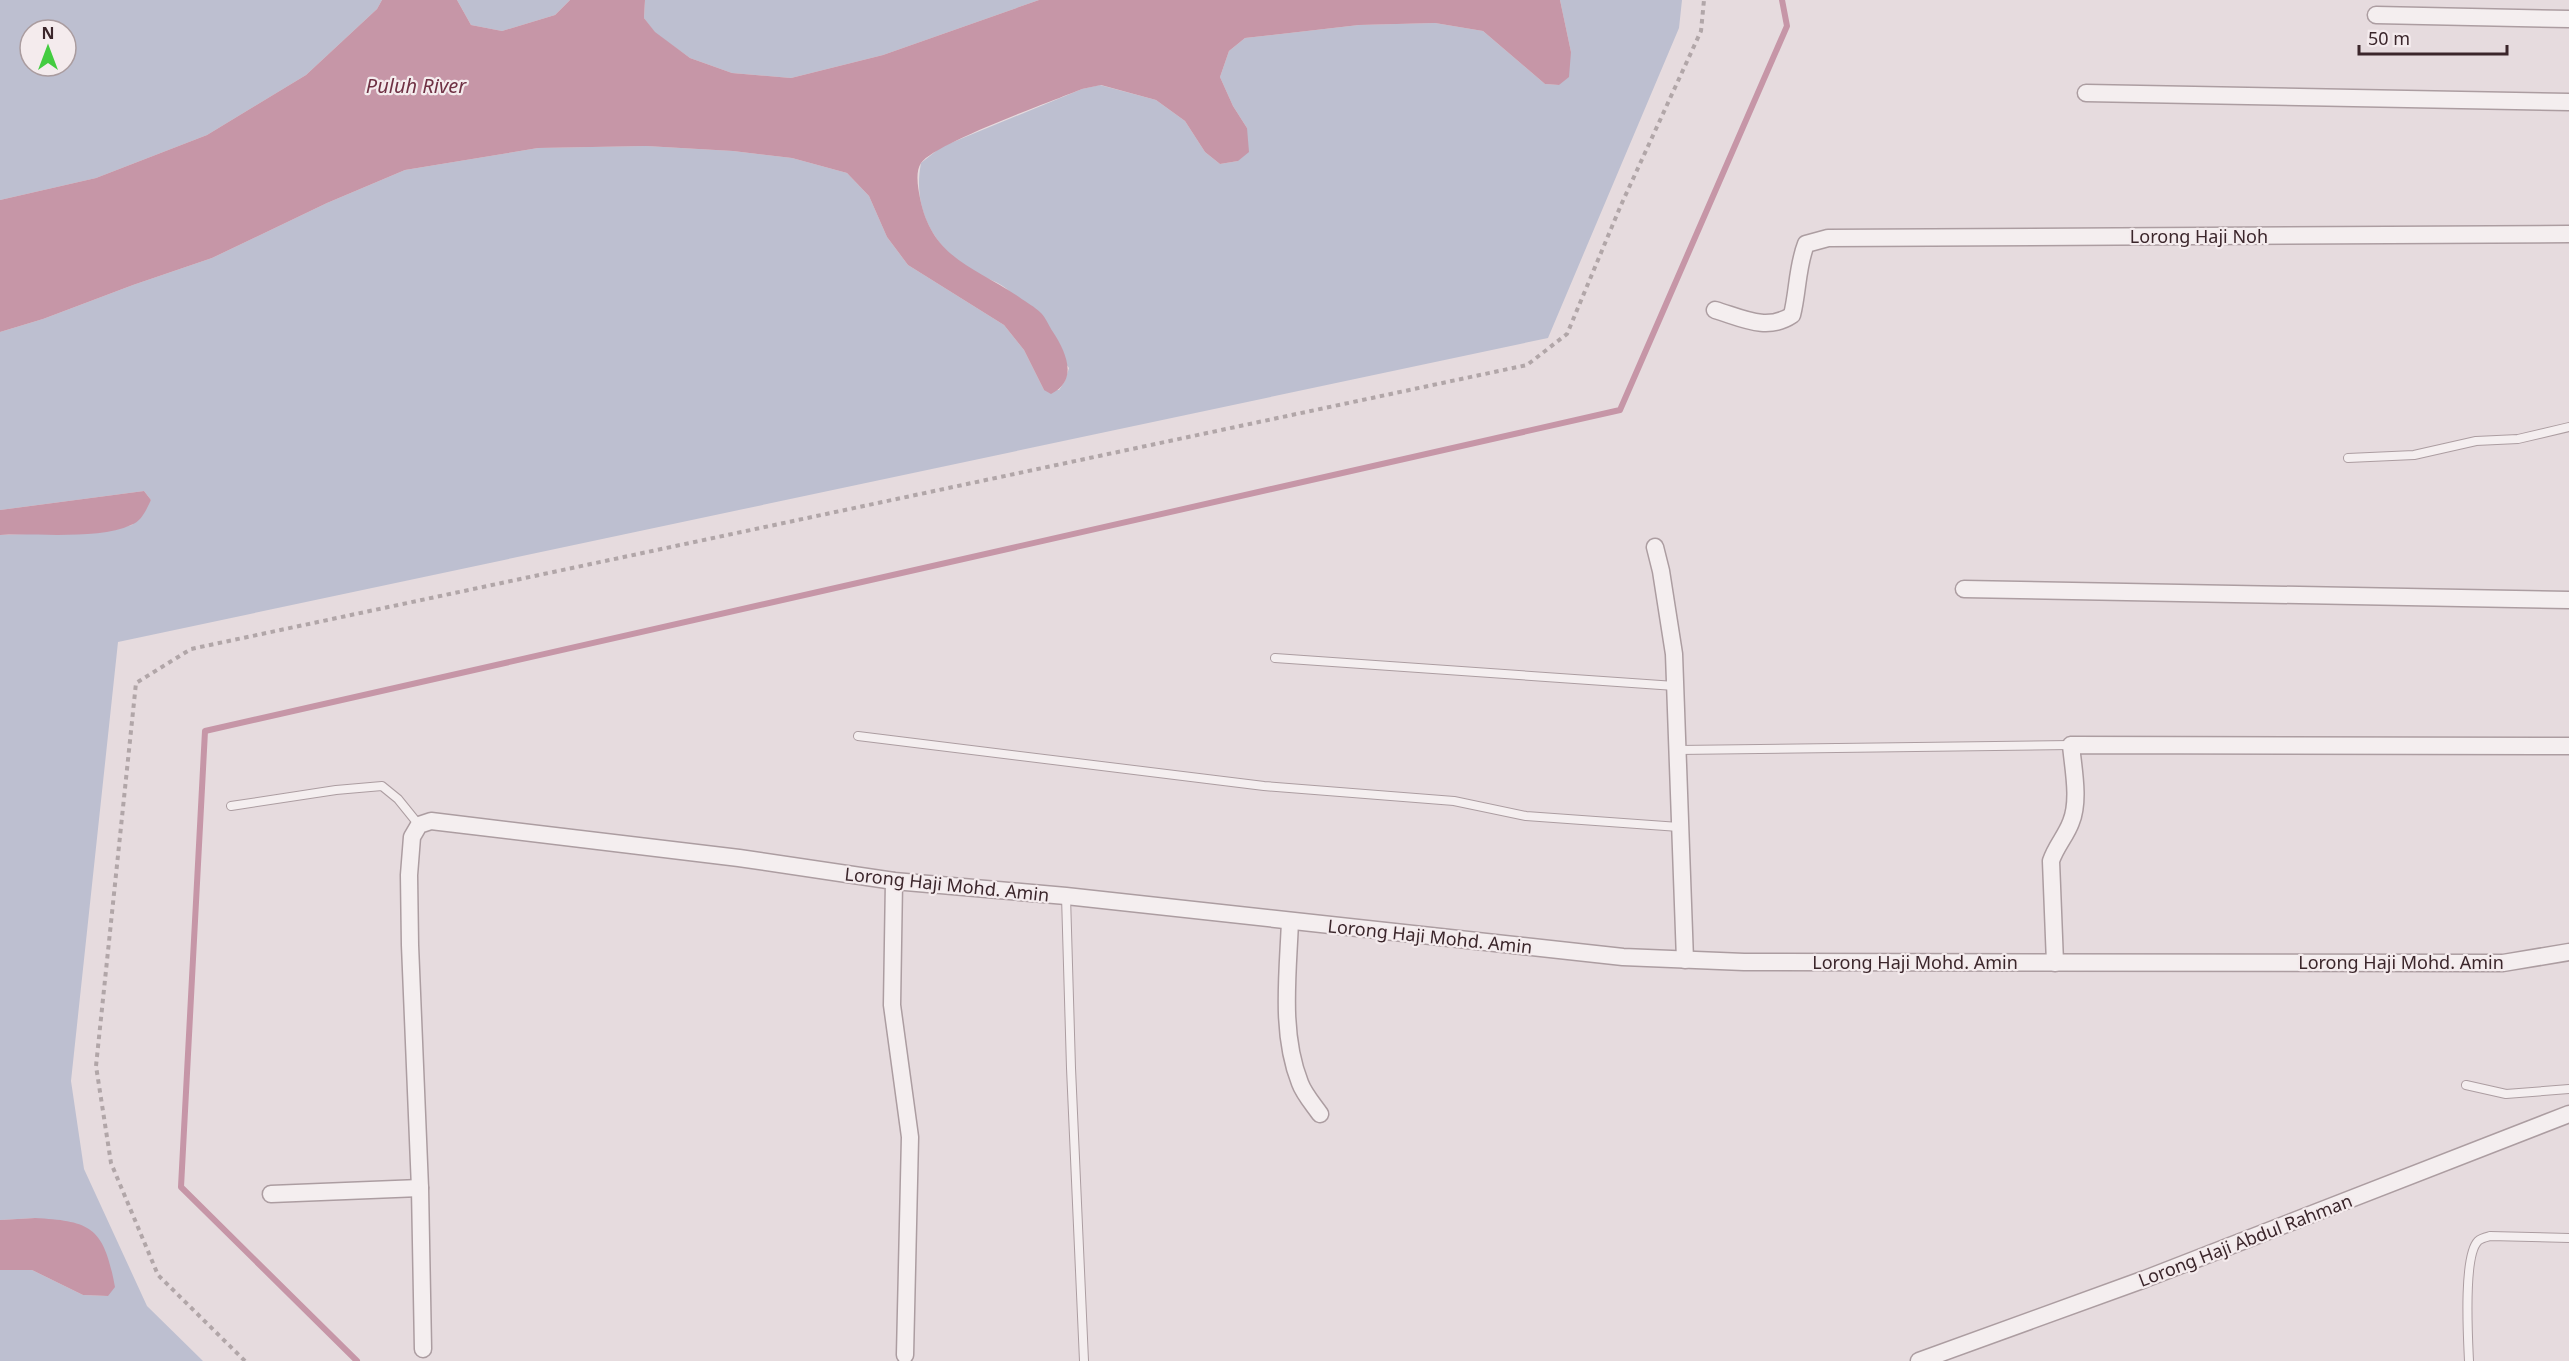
<svg xmlns="http://www.w3.org/2000/svg" width="2569" height="1361" viewBox="0 0 2569 1361" font-family="'Noto Sans',sans-serif">
<rect width="100%" height="100%" fill="#e6dbde"/>
<!-- green -->
<g fill="#bdbfd0" fill-rule="evenodd">
<path d="M 0,0 L 382,0 L 377,9 L 306,75 L 207,135 L 96,178 L 0,200 ZM 30,30 L 66,30 L 66,66 L 30,66 Z"/>
<polygon points="457,0 570,0 555,15 502,31 471,25"/>
<polygon points="645,0 1039,0 883,55 791,78 732,73 690,58 655,33 644,18"/>
<path d="M 1560,0 L 1682,0 L 1679,28 L 1548,338 L 118,642 L 71,1081 L 84,1169 L 147,1306 L 203,1361 L 0,1361 L 0,1270 L 32,1270 L 83,1295 L 108,1296 L 35,1218 L 0,1220 L 0,535 L 107,531 L 132,525 L 151,500 L 144,491 L 0,510 L 0,332 L 43,319 L 133,285 L 212,258 L 327,203 L 405,170 L 538,148 L 646,146 L 733,151 L 792,158 L 847,173 L 869,196 L 887,237 L 908,265 L 1004,325 L 1024,350 L 1044,390 L 1059,390 L 1065,381 L 1069,368 C 1050,343 1032,314 1010,292 C 1001,282 984,278 973,272 C 934,248 912,209 921,163 L 941,147 L 1082,89 L 1100,85 L 1156,100 L 1185,121 L 1205,152 L 1220,164 L 1238,161 L 1247,128 L 1233,106 L 1220,77 L 1229,51 L 1245,38 L 1359,25 L 1435,23 L 1483,31 L 1545,84 L 1559,85 L 1571,52 Z"/>
</g>
<!-- water -->
<g fill="#c696a7">
<path d="M 382,0 L 457,0 L 471,25 L 502,31 L 555,15 L 570,0 L 645,0 L 644,18 L 655,32 L 690,58 L 732,73 L 791,78 L 883,55 L 1039,0 L 1560,0 L 1571,52 L 1569,77 L 1559,85 L 1545,84 L 1483,31 L 1435,23 L 1359,25 L 1245,38 L 1229,51 L 1220,77 L 1233,106 L 1247,128 L 1249,152 L 1238,161 L 1220,164 L 1205,152 L 1185,121 L 1156,100 L 1101,85 L 1082,89 C 1053,101 935,143 921,163 C 915,172 918,188 920,198 C 932,259 975,267 1019,297 C 1026,302 1035,307 1041,313 C 1046,318 1049,326 1053,332 C 1066,352 1079,380 1051,394 L 1044,390 L 1024,350 L 1004,325 L 908,265 L 887,237 L 869,196 L 847,173 L 792,158 L 733,151 L 646,146 L 538,148 L 405,170 L 327,203 L 212,258 L 133,285 L 43,319 L 0,332 L 0,200 L 96,178 L 207,135 L 306,75 L 377,9 Z"/>
<path d="M 144,491 L 151,500 C 146,510 142,521 131,525 C 98,540 38,533 0,535 L 0,510 Z"/>
<path d="M 35,1218 C 92,1221 104,1228 115,1287 L 108,1296 L 83,1295 L 32,1270 L 0,1270 L 0,1220 Z"/>
</g>
<g fill="none" stroke-linecap="round" stroke-linejoin="round">
<!-- stream -->
<polyline stroke="#c696a7" stroke-width="6" points="357,1361 181,1187 205,731 1620,410 1787,26 1782,0"/>
<defs>
<g id="lane">
<polyline points="2348,458 2414,455 2476,441 2518,439 2569,427"/>
<polyline points="1275,658 1675,686"/>
<polyline points="858,736 1264,786 1454,801 1526,816 1679,827"/>
<polyline points="1678,750 2071,745"/>
<polyline points="231,806 336,790 382,786 398,799 419,825"/>
<polyline points="1066,896 1071,1068 1084,1361"/>
<polyline points="2466,1085 2506,1094 2569,1089"/>
<path d="M 2469,1361 C 2468,1339 2463,1256 2478,1241 C 2481,1238 2486,1237 2490,1236 L 2569,1238"/>
</g>
<g id="street">
<polyline points="2376,15 2569,19"/>
<polyline points="2086,93 2569,102"/>
<path d="M 1715,310 C 1742,318 1767,332 1792,315 C 1798,291 1797,267 1806,244 L 1828,238 L 2569,234"/>
<polyline points="1655,547 1661,571 1674,654 1685,960"/>
<polyline points="1964,589 2569,600"/>
<polyline points="894,881 892,1005 910,1137 905,1355"/>
<path d="M 1290,921 C 1288,974 1280,1033 1300,1083 C 1304,1094 1313,1104 1320,1114"/>
<path d="M 2055,963 L 2051,861 C 2056,846 2066,836 2071,822 C 2080,800 2073,768 2071,745 L 2569,746"/>
<polyline points="271,1194 420,1188"/>
<polyline points="423,1349 420,1188 410,945 409,875 412,837 419,825 431,821 739,858 894,881 1066,896 1623,957 1744,962 2503,963 2569,952"/>
<polyline points="1919,1361 2145,1279 2569,1114"/>
</g>
</defs>
<!-- lane casing -->
<use href="#lane" stroke="#ac9da1" stroke-width="10"/>
<!-- street casing -->
<use href="#street" stroke="#ac9da1" stroke-width="19"/>
<!-- path -->
<polyline stroke="#b1a6a8" stroke-width="4" stroke-dasharray="4.5 4.5" stroke-linecap="butt" points="245,1361 158,1275 111,1163 96,1066 136,683 191,649 1527,365 1567,334 1621,205 1701,31 1704,0"/>
<!-- lane -->
<use href="#lane" stroke="#f4eeef" stroke-width="8"/>
<!-- street -->
<use href="#street" stroke="#f4eeef" stroke-width="16"/>
</g>
<g text-anchor="middle" dominant-baseline="central" stroke-width="4.5" stroke-linejoin="round" paint-order="stroke">
<!-- street labels -->
<g font-size="18" fill="#3b262b" stroke="#f4ebed">
<text x="2199" y="236">Lorong Haji Noh</text>
<text transform="translate(947 884) rotate(6)">Lorong Haji Mohd. Amin</text>
<text transform="translate(1430 936) rotate(6)">Lorong Haji Mohd. Amin</text>
<text x="1915" y="962">Lorong Haji Mohd. Amin</text>
<text x="2401" y="962">Lorong Haji Mohd. Amin</text>
<text transform="translate(2245 1240) rotate(-21)">Lorong Haji Abdul Rahman</text>
</g>
<!-- water labels -->
<g font-size="20" font-style="italic" fill="#6f3144" stroke="#f4ebed">
<text x="416" y="85">Puluh River</text>
</g>
</g>
<!-- north arrow -->
<g transform="translate(48 48)"><circle r="28" fill="#f4ebed" stroke="#aa9c9f" stroke-width="1.5"/>
<path d="M0-4.5L10 22L0 15L-10 22Z" fill="#43cc40"/>
<text y="-9" font-size="16" font-weight="bold" text-anchor="middle" fill="#3b262b">N</text>
</g>
<!-- scale -->
<path d="M2359 45v9h148v-9" fill="none" stroke="#3b262b" stroke-width="3"/>
<text x="2368" y="45" font-size="18" fill="#3b262b" stroke="#f4ebed" stroke-width="4.5" paint-order="stroke">50 m</text>
</svg>
